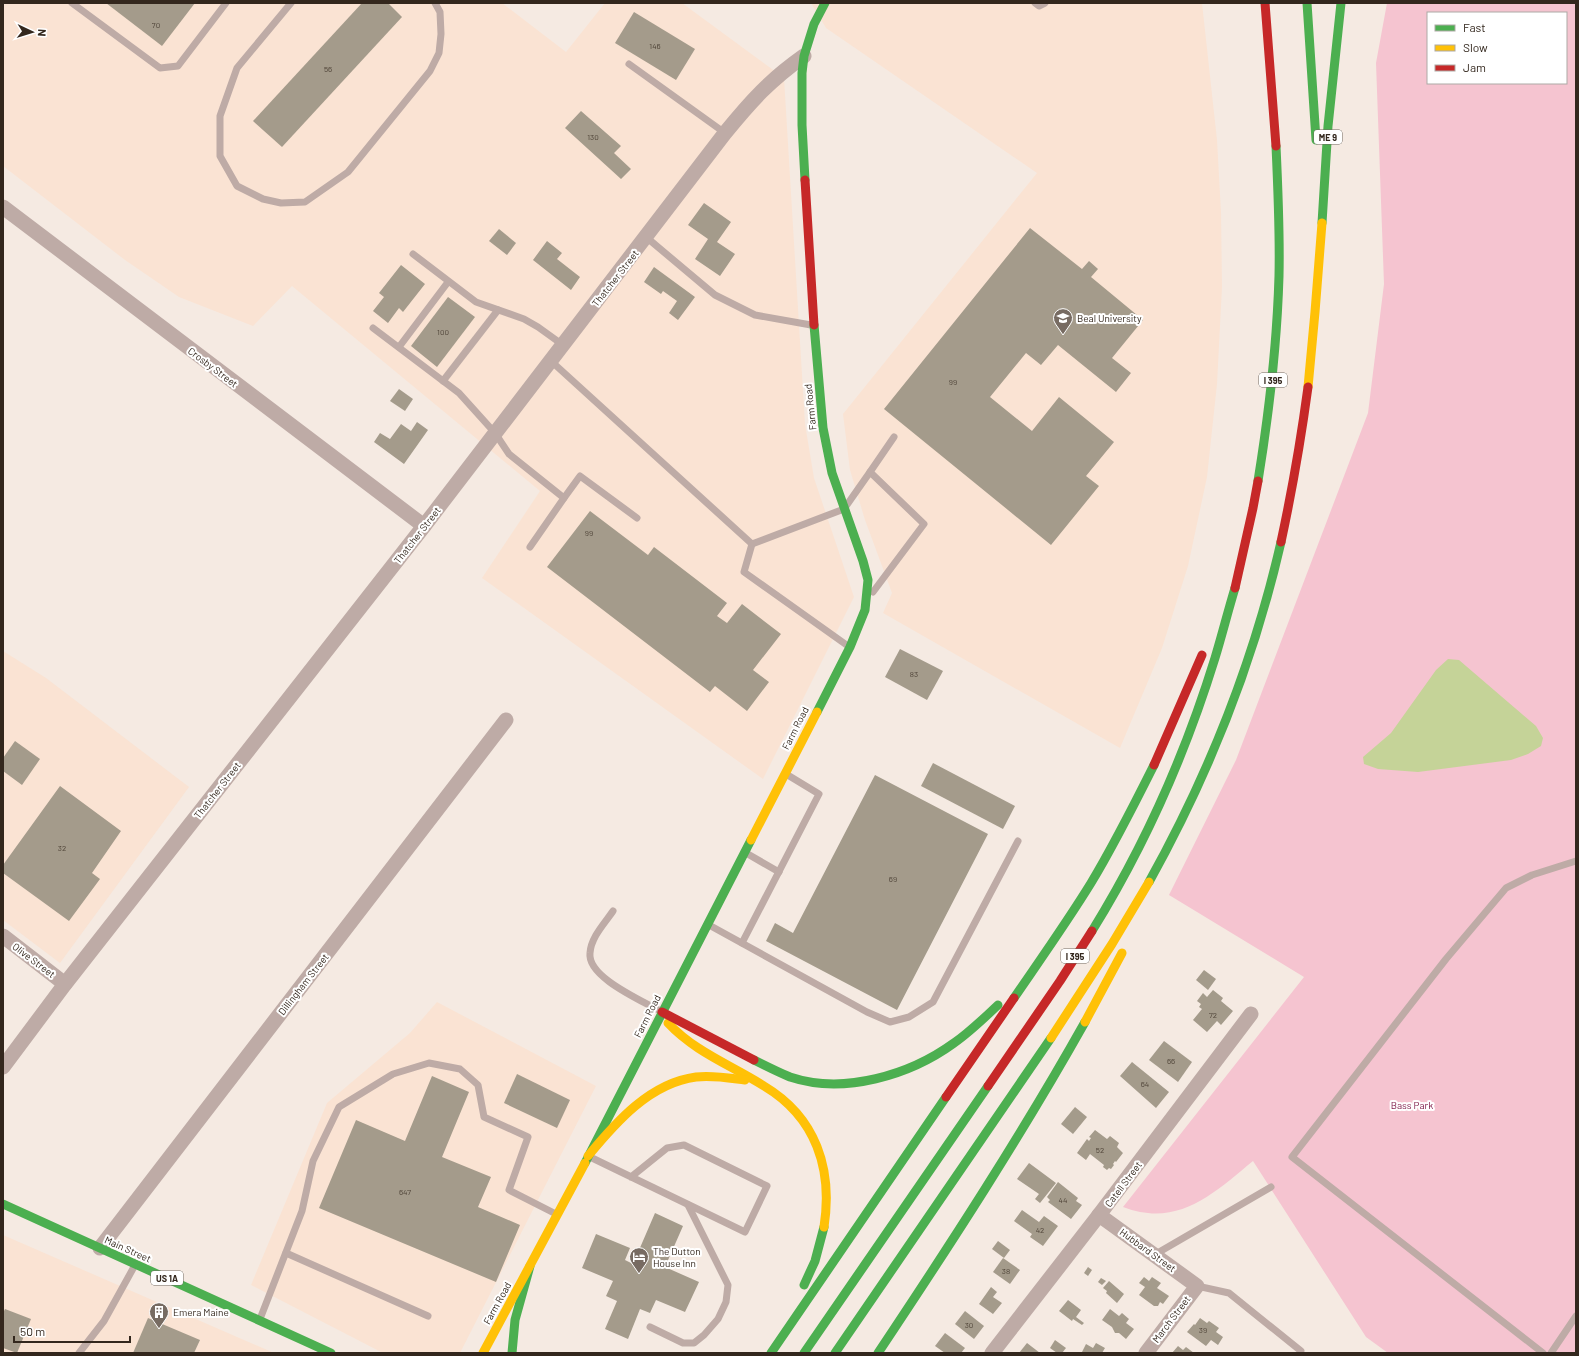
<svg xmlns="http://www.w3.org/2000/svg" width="1579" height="1356" viewBox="0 0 1579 1356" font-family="Barlow,sans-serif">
<rect width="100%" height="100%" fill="#f5eae2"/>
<!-- built -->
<g fill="#fae3d3">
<polygon points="3,3 502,3 566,52 605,3 682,3 784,78 805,424 814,478 854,597 763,779 482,578 540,491 292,286 253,326 179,297 125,260 3,166"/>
<polygon points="811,3 1202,3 1217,140 1221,212 1222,287 1217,384 1207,477 1188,566 1162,648 1120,748 883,613 892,593 865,520 850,470 843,414 1037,173 826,28"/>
<polygon points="3,651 46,678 189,787 60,963 3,920"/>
<polygon points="437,1002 596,1086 460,1353 383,1353 251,1285 327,1103 410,1033"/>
<polygon points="3,1235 274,1353 3,1353"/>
</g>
<!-- green -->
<path fill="#f5c4d0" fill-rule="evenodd" d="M 1387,3 L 1576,3 L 1576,1353 L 1388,1353 L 1366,1337 L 1253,1161 C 1213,1194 1178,1228 1123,1207 L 1304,977 L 1169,895 L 1236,760 L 1368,413 L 1384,284 L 1376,63 ZM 1428,13 L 1566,13 L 1566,83 L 1428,83 Z"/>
<!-- water -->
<polygon fill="#c5d398" points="1448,659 1459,660 1536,726 1543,738 1541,746 1528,754 1511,760 1418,772 1378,769 1364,764 1363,757 1391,733 1436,670"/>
<!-- building -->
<g fill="#a49b8b">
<polygon points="106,3 195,3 162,46"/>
<polygon points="362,3 388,3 402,17 282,147 253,121"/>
<polygon points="634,12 695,49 676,80 615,43"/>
<polygon points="581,111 621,146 614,153 631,169 621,179 565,128"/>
<polygon points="704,203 731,222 717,242 735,254 720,276 695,259 708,239 688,225"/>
<polygon points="1030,228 1082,269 1089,261 1098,269 1091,277 1143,320 1112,358 1131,373 1116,392 1058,345 1041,365 1026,353 990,397 1032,431 1059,397 1114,442 1086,476 1099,486 1051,545 884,409"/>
<polygon points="499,229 516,243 507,255 489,241"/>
<polygon points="547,241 562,253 557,259 580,277 571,290 533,260"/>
<polygon points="401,265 425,284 403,312 399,308 388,323 373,311 384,297 379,293"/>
<polygon points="654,267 695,297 678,320 669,313 677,301 663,291 661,294 644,282"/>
<polygon points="448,297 475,317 437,367 411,346"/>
<polygon points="399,389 413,399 405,411 390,401"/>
<polygon points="417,422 428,430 404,464 374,442 380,433 390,439 401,424 411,431"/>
<polygon points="590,511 648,555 654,547 727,603 717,616 727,623 742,604 781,634 753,670 769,682 747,711 715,686 710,692 547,567"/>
<polygon points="900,649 943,671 927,700 885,677"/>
<polygon points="15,741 40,759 22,785 3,771 3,758"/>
<polygon points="933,763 1015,806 1003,829 921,786"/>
<polygon points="875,775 988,834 897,1010 766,941 775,923 793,933"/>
<polygon points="60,786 121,831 92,873 100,879 69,921 3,873 3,865"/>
<polygon points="1204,970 1216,979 1208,990 1196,980"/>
<polygon points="1213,990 1223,998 1221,1001 1233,1011 1221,1025 1217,1021 1207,1032 1193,1020 1202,1009 1199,1007 1201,1004 1197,1001 1203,993 1207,997"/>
<polygon points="1164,1041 1192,1062 1178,1082 1149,1060"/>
<polygon points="1132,1062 1169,1092 1156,1108 1120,1076"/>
<polygon points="517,1074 570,1100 557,1128 504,1103"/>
<polygon points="432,1076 469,1092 442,1157 491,1177 478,1207 520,1225 496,1282 319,1208 356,1120 405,1141"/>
<polygon points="1075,1107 1087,1117 1073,1134 1061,1124"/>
<polygon points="1095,1130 1107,1139 1110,1136 1119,1143 1117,1147 1123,1153 1116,1162 1115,1161 1113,1164 1114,1165 1111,1169 1109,1168 1107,1170 1103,1167 1104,1165 1090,1154 1086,1160 1077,1153 1087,1139 1089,1141 1091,1138 1089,1137"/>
<polygon points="1029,1163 1056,1183 1040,1203 1035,1199 1039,1194 1017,1179"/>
<polygon points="1058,1182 1078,1198 1076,1201 1082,1205 1071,1219 1048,1202 1050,1200 1047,1197"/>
<polygon points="1022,1210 1039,1222 1044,1216 1058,1226 1043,1246 1030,1237 1032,1234 1014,1221"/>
<polygon points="655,1213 683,1226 665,1267 699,1282 685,1312 656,1300 650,1313 640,1309 628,1339 605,1329 617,1301 606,1296 613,1281 582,1268 596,1234 630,1248 625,1260 633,1264"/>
<polygon points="998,1241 1010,1250 1004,1258 992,1249"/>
<polygon points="1003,1258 1020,1270 1010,1284 993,1272"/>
<polygon points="1088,1267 1092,1270 1088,1276 1084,1273"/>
<polygon points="1144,1277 1149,1281 1152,1277 1161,1283 1157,1288 1169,1296 1163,1304 1160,1302 1158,1306 1154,1306 1139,1295 1145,1287 1139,1283"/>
<polygon points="1101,1278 1106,1281 1102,1285 1098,1282"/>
<polygon points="1109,1281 1124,1294 1117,1303 1106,1293 1107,1291 1103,1288"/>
<polygon points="991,1287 997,1292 993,1297 1002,1303 993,1314 979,1304"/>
<polygon points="1068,1300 1081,1310 1076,1317 1084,1323 1082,1325 1073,1319 1072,1321 1059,1311"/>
<polygon points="5,1309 31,1319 17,1353 3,1348 3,1313"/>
<polygon points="1110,1309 1119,1316 1122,1313 1129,1319 1126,1323 1134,1329 1126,1339 1119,1333 1115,1333 1112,1327 1102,1320"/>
<polygon points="965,1311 984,1326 974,1339 955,1324"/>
<polygon points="148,1318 200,1340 194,1353 133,1353"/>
<polygon points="1200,1318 1207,1323 1209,1321 1219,1328 1216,1332 1223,1337 1218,1345 1211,1340 1206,1346 1187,1332 1194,1324 1195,1325"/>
<polygon points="945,1333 965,1348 961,1353 945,1353 935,1346"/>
<polygon points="1055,1340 1066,1348 1062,1353 1057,1353 1050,1348"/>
<polygon points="1027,1343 1040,1353 1019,1353"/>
<polygon points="1096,1343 1105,1348 1102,1353 1082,1352 1086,1344 1093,1348"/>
<polygon points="1178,1346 1183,1350 1186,1347 1194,1353 1172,1353"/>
</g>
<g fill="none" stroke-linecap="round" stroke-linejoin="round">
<!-- lane -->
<g stroke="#beaba6" stroke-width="7">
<polyline points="72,3 160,68 178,66 226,3"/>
<polyline points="291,3 237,68 220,116 220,156 237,186 263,199 281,203 305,202 348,172 430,71 439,53 441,34 440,12 435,3"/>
<polyline points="1035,3 1039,6 1045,3"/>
<polyline points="629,64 725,133"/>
<polyline points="646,237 715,295 755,315 811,325"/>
<polyline points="413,254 476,302 524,319 538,327 563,345"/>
<polyline points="373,328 459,393 495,433 509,454 564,498 530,547"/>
<polyline points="399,347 448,282"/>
<polyline points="551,361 752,544 844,509 870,472 924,524 873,592"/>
<polyline points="443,381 498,310"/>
<polyline points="870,472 894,437"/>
<polyline points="564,498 580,476 637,518"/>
<polyline points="752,544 744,572 848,646"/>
<polyline points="746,853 779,872"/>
<path d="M 613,911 C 605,923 591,937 590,953 C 587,977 641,1000 660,1011"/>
<polyline points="709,925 867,1012 890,1022 909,1017 933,1002 1018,841"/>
<polyline points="742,943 819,794 786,774"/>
<polyline points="590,1157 745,1232 767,1186 684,1145 667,1148 631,1177"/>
<polyline points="286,1253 428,1316"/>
<polyline points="1154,1255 1271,1187"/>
<polyline points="1197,1286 1229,1293 1301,1351 1300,1353"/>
<polyline points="260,1319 302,1211 313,1161 339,1107 393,1074 429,1063 460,1069 478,1085 484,1117 528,1137 509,1190 556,1214"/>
<polyline points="650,1327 683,1343 694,1343 704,1335 718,1319 726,1302 728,1285 688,1205"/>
<polyline points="79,1353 104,1321 135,1265"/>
<polyline points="1543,1353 1292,1157 1446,959 1506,888 1532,875 1576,861"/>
<polyline points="1551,1353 1576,1316"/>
</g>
<!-- street -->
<g stroke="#beaba6" stroke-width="15">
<polyline points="3,207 424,526"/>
<polyline points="3,936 65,984"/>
<path d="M 3,1067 L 65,984 L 424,526 L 725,133 C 751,101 770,80 804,56"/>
<polyline points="1099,1215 1197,1286 1146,1353"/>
<polyline points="100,1248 506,720"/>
<polyline points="992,1353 1099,1215 1251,1014"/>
</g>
<!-- fast -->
<g stroke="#4caf50" stroke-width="9">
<polyline points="1307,3 1316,140"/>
<polyline points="805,180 802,125 802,73 804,56 814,24 825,3"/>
<polyline points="1322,223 1328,126 1341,3"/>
<polyline points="814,325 823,428 832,473 863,561 868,580 865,610 850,647 817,712"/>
<path d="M 1258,481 C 1269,413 1277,345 1279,276 C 1280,233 1278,189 1276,146"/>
<path d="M 1149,882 C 1208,776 1254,660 1281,542"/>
<path d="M 1092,931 C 1144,847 1186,752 1215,658 C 1222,635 1228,611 1235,588"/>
<path d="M 1014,998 C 1040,960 1067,922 1091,883 C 1114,845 1134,805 1154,765"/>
<path d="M 754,1060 C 766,1066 778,1072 790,1077 C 844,1095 910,1075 954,1043 C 970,1032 984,1018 998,1005"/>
<polyline points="585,1163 751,840"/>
<polyline points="3,1204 331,1353"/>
<polyline points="804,1285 815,1261 824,1227"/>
<polyline points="512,1353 515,1320 530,1266"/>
<polyline points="771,1353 946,1097"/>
<polyline points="804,1353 988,1086"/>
<polyline points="835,1353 1051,1038"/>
<path d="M 878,1353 C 950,1245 1021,1136 1085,1022"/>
</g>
<!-- slow -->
<g stroke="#ffc107" stroke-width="9">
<polyline points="1308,387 1315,312 1322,223"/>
<polyline points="751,840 817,712"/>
<polyline points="1085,1022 1122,953"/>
<path d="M 668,1023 C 695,1052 731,1065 764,1086 C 816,1117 833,1169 824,1227"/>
<polyline points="1051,1038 1112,944 1149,882"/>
<path d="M 588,1156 C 616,1122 650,1083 696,1077 C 713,1075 729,1078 745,1080"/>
<polyline points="483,1353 585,1163"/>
</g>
<!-- jam -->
<g stroke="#c62828" stroke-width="9">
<polyline points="1265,3 1276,146"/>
<polyline points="805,180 814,325"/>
<path d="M 1281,542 C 1292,491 1301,439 1308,387"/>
<polyline points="1235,588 1253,508 1258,481"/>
<polyline points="1154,765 1202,655"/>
<polyline points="662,1012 754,1060"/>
<polyline points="988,1086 1060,981 1092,931"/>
<polyline points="946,1097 1014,998"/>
</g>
</g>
<!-- icons -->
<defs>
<symbol id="university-pin" viewBox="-11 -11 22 30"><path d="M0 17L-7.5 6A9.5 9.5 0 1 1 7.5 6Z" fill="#776b62" stroke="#fff"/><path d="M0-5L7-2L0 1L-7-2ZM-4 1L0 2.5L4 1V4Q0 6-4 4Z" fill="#fff"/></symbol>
<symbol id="hotel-pin" viewBox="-11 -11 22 30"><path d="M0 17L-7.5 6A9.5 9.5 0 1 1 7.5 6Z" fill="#776b62" stroke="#fff"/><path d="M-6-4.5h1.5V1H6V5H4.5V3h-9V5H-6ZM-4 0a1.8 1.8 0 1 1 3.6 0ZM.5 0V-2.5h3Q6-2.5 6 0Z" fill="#fff"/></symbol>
<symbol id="building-pin" viewBox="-11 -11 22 30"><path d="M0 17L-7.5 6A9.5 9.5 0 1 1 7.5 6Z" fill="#776b62" stroke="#fff"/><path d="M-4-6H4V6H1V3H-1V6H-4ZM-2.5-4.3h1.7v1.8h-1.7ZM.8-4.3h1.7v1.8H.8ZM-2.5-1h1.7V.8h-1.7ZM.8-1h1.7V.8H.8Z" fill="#fff"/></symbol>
</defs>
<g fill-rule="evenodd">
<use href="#university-pin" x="1052" y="307" width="22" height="30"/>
<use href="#hotel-pin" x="628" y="1246" width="22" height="30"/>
<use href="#building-pin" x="148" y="1301" width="22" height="30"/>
</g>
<g text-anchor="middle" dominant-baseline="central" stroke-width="4" stroke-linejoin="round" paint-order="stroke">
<!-- number labels -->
<g font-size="8" fill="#4f4438">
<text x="156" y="25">70</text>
<text x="655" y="46">146</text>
<text x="328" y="69">56</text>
<text x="593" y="137">130</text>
<text x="443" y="332">100</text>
<text x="953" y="382">99</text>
<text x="589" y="533">99</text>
<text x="914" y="674">83</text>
<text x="62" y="848">32</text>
<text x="893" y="879">69</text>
<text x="1213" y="1015">72</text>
<text x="1171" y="1061">66</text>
<text x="1145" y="1084">64</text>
<text x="1100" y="1150">52</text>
<text x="405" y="1192">647</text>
<text x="1063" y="1200">44</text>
<text x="1040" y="1230">42</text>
<text x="1006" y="1271">38</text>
<text x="969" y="1325">30</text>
<text x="1203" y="1330">39</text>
</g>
<!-- shield labels -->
<g fill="#fff" stroke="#706861" stroke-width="1">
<rect x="1314" y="130" width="28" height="14" rx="3"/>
<rect x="1259" y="373" width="28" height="14" rx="3"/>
<rect x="1061" y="949" width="28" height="14" rx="3"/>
<rect x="151" y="1271" width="32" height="14" rx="3"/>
</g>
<g font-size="9" font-weight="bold" fill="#33271d">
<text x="1328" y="137">ME 9</text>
<text x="1273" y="380">I 395</text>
<text x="1075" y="956">I 395</text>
<text x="167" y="1278">US 1A</text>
</g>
<!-- street labels -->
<g font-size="10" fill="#33271d" stroke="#fff">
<text transform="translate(615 278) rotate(-52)">Thatcher Street</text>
<text transform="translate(213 367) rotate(37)">Crosby Street</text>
<text transform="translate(810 407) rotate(-96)">Farm Road</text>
<text transform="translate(417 535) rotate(-52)">Thatcher Street</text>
<text transform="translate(795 728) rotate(-63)">Farm Road</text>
<text transform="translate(217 790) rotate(-52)">Thatcher Street</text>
<text transform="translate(34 960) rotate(37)">Olive Street</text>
<text transform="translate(303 984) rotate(-52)">Dillingham Street</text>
<text transform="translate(647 1016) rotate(-63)">Farm Road</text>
<text transform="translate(1123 1184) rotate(-53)">Catell Street</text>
<text transform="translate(128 1249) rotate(24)">Main Street</text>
<text transform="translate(1148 1250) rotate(36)">Hubbard Street</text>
<text transform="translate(497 1303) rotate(-61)">Farm Road</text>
<text transform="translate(1171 1319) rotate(-53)">March Street</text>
</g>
<!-- poi labels -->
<g font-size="10" fill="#33271d" stroke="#fff" text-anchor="start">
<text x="1077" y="318">Beal University</text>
<text x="653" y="1251">The Dutton<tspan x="653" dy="12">House Inn</tspan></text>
<text x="173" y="1312">Emera Maine</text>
</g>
<!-- park labels -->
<g font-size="10" fill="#811f4c" stroke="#fff">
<text x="1412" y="1105">Bass Park</text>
</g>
</g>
<!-- border -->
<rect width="1579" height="1356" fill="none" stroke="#33271d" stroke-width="8"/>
<!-- legend -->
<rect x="1427" y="12" width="140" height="72" fill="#ffffff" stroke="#ada9a5"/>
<rect x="1435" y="25" width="20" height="6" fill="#4caf50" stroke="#ada9a5"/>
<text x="1463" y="32" font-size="12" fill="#33271d">Fast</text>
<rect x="1435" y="45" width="20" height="6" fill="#ffc107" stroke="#ada9a5"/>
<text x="1463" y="52" font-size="12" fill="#33271d">Slow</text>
<rect x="1435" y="65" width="20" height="6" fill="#c62828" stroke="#ada9a5"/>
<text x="1463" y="72" font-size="12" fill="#33271d">Jam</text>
<!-- north arrow -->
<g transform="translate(32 32) rotate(94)" stroke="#ffffff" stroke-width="3" paint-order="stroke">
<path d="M0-3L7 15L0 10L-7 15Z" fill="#33271d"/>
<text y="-6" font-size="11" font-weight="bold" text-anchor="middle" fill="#33271d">N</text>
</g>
<!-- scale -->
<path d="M14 1336v6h116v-6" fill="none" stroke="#33271d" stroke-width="2"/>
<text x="20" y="1336" font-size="12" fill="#33271d" stroke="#ffffff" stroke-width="3" paint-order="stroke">50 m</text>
</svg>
